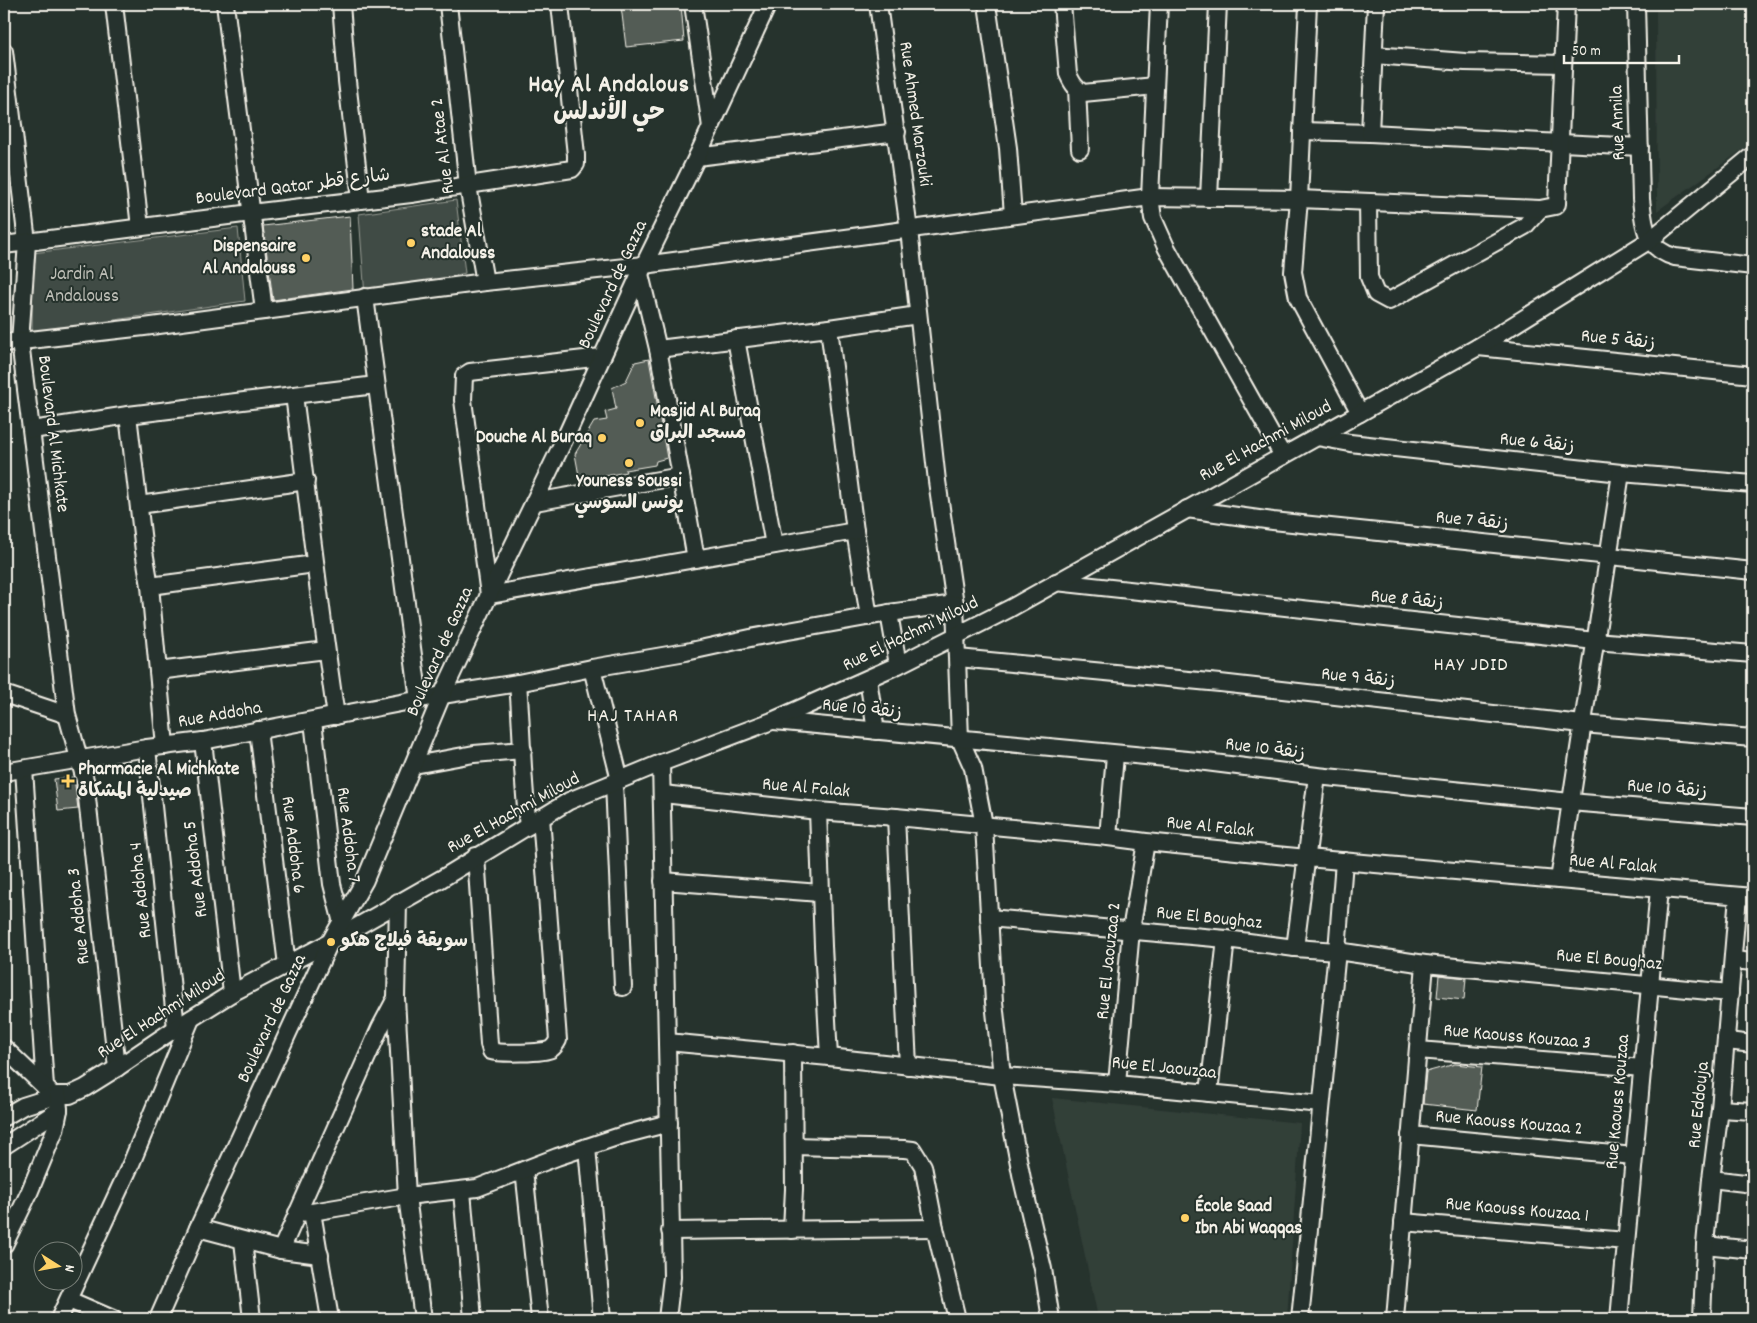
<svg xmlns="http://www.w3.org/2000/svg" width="1757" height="1323" viewBox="0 0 1757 1323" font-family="Dekko,'Playpen Sans Arabic',sans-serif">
<rect width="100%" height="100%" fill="#26332d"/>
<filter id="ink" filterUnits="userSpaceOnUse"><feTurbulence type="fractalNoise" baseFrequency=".02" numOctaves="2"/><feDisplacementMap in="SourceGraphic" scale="10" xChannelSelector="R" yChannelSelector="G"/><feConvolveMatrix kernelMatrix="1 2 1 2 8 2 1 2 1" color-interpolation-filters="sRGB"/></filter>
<g filter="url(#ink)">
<!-- built -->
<g fill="#333f39">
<polygon points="1656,4 1753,4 1753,142 1657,211"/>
<polygon points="1052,1098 1300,1123 1287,1319 1196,1319 1097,1313"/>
</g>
<!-- green -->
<g fill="#414b45" stroke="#9a9e96">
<polygon points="456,200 465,273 365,297 359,214"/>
<polygon points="238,228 245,301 32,332 33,253"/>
</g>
<!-- building -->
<g fill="#525c55" stroke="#f4f1e8">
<polygon points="640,4 681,4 684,41 626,47 621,6"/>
<polygon points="350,216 353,289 273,300 263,226"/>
<polygon points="649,359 667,458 656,461 655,465 625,470 626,472 580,481 575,454 594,422 607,420 605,412 616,409 612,388 626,381 635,362"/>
<polygon points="74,777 78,809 58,811 54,779"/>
<polygon points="1439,975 1466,978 1464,1000 1437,997"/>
<polygon points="1455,1064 1482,1067 1477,1110 1423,1104 1426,1072"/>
</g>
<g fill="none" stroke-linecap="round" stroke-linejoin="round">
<defs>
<g id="minor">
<polyline points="114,4 140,227"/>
<polyline points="225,4 264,311"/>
<polyline points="341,4 347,81 361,200"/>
<polyline points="448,4 468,186 485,282"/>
<polyline points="693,4 711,127"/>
<polyline points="878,4 909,230 937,481 955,604 960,739 973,768 984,825 994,1002 1002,1076 1022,1179 1043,1269 1051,1319"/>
<polyline points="987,4 1008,148 1013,215"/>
<path d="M 1062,4 L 1068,74 C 1072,83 1075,88 1083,93 L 1155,86"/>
<polyline points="1159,4 1150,197 1153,218 1166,247 1283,456"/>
<polyline points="1308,4 1299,199 1293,272 1298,298 1360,413"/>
<path d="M 1636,4 L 1641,199 C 1644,226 1645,249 1675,257 L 1753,266"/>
<polyline points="4,51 27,242 20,342 67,715 85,780 117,1068"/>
<polyline points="1374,55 1465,62 1563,64"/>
<polyline points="1077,89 1080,149"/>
<polyline points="1302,131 1370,133 1640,147"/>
<polyline points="1370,133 1376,4"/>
<polyline points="697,157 897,132"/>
<polyline points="1209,198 1218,4"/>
<polyline points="1368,202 1369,277 1376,294 1389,301 1525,226 1540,209"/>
<polyline points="4,245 251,213 411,194 572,169 576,164 576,155 560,4"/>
<polyline points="640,274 658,349 696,559"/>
<polyline points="365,297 419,700"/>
<polyline points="829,328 855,531 869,617"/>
<polyline points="736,339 774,545"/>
<polyline points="4,343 144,327 485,282 644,265 1150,197 1299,199 1540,209 1555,206 1557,204 1566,4"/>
<polyline points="1478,347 1753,375"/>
<polyline points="658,349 829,328 918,315"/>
<polyline points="602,357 470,372 464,376 463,400 489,595 855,531"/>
<path d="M 294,395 C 308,502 320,609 336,716"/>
<polyline points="128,415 144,551 150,586 165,746"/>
<polyline points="32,430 128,415 376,385"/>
<polyline points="1317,437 1350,443 1621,473 1753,484"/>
<polyline points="535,502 681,476"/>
<polyline points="139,505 306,481"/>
<polyline points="1187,509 1273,521 1753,571"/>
<polyline points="1056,582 1595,641 1753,654"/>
<polyline points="150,586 315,564"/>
<polyline points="889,613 898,665"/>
<polyline points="958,658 1220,683 1582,724 1753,738"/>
<polyline points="592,668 620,780"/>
<polyline points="158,671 326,650"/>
<polyline points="868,679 876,731"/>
<path d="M 518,683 C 522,731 522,778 528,826"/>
<polyline points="4,694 67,715"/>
<polyline points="313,721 332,884 342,923"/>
<polyline points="774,721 1198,761 1317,776 1570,802 1753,817"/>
<polyline points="258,730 287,965"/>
<polyline points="203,741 232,993"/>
<polyline points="147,748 176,1028"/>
<polyline points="661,763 672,1277 667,1319"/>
<polyline points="414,765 474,754 523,750"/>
<polyline points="24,769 45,1087"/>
<polyline points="4,772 147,748 203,741 442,695 518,683 592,668 686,652 755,637 889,613 955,604"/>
<polyline points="614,783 623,987"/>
<polyline points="663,794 818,811 896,817 1108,837 1146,842 1307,858 1753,897"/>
<polyline points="818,811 823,946 829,1057"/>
<polyline points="896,817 908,1066"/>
<polyline points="1108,837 1115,755"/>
<path d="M 476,856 L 489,1044 L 491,1051 C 500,1054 544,1053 551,1049 C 554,1047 556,1044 558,1040 L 541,817"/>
<polyline points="1559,880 1621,473"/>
<polyline points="663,881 820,893"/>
<polyline points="398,902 396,998 407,1196 423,1319"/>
<polyline points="989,918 1226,939 1295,948 1337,951 1425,964 1730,993"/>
<polyline points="1295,948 1317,776"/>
<polyline points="1733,960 1753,962"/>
<polyline points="1727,1041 1753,1044"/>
<polyline points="667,1042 829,1057 1002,1076 1117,1084 1321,1104"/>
<polyline points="4,1048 49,1091"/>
<polyline points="1418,1050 1643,1068"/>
<polyline points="1117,1084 1131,930 1146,842"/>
<polyline points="1209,1093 1226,939"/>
<polyline points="1720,1109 1753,1111"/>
<polyline points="4,1117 23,1106 58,1095 70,1095 85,1088 117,1068 176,1028 232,993 330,942 441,879 569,801 661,763 772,721 898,665 1009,609 1478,347 1650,240 1753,155"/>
<polyline points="1410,1135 1634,1156"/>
<polyline points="4,1146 59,1110"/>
<polyline points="794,1146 904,1149 913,1150 923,1166 935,1228 957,1319"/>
<polyline points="587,1147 602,1319"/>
<polyline points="524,1170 540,1319"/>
<polyline points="1711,1179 1753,1184"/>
<polyline points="462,1191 473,1319"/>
<polyline points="312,1212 330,1319"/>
<polyline points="297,1213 312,1212 407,1196 477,1188 557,1157 623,1135 669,1123"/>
<polyline points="1403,1222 1626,1241"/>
<polyline points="198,1228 281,1250 320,1255"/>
<polyline points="792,1230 794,1189 793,1053"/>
<polyline points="670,1231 935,1228"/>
<polyline points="243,1241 252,1319"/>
<polyline points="4,1245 29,1193 55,1130 59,1110 58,1095"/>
<polyline points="1705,1245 1753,1250"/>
<polyline points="281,1250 380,1028 396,998"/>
<polyline points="69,1300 113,1319"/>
<polyline points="59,1319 131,1164 191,1019"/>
<polyline points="158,1319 198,1228 330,942 365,880 442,695 489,595 567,434 644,265 697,157 768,4"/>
<polyline points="1300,1319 1337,951 1344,861"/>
<polyline points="1395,1319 1425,964"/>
<polyline points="1619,1319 1659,889"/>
<polyline points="1702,1319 1705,1245 1711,1179 1720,1109 1738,896"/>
</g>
</defs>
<!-- minor casing -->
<use href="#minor" stroke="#f4f1e8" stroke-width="20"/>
<!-- minor -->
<use href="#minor" stroke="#26332d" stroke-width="16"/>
</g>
</g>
<!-- markers -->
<g fill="#ffd166" stroke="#26332d" stroke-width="2">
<circle cx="411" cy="243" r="5"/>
<circle cx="306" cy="258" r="5"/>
<circle cx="640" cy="423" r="5"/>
<circle cx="602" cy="438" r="5"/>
<circle cx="629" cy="463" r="5"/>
<path d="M65.5 773.5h5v5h5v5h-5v5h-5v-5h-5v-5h5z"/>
<circle cx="331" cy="942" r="5"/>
<circle cx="1185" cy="1218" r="5"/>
</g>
<g text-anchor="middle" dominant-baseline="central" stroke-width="4" stroke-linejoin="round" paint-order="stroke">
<!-- street labels -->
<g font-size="19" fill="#f4f1e8" stroke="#26332d">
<text transform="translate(914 114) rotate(82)">Rue Ahmed Marzouki</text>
<text transform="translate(1619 123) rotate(-92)">Rue Annila</text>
<text transform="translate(444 146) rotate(-97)">Rue Al Atae 2</text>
<text transform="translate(293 188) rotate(-7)">Boulevard Qatar شارع قطر</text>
<text transform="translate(614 285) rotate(-65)">Boulevard de Gazza</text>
<text transform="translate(1618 341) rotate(6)">Rue 5 زنقة</text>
<text transform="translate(52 434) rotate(83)">Boulevard Al Michkate</text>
<text transform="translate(1266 442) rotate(-29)">Rue El Hachmi Miloud</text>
<text transform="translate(1537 444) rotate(6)">Rue 6 زنقة</text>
<text transform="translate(1472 522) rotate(6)">Rue 7 زنقة</text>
<text transform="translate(1407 601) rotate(6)">Rue 8 زنقة</text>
<text transform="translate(911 635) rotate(-26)">Rue El Hachmi Miloud</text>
<text transform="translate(441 652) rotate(-66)">Boulevard de Gazza</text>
<text transform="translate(1358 679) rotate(6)">Rue 9 زنقة</text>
<text transform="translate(862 710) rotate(6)">Rue 10 زنقة</text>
<text transform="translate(220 716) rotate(-10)">Rue Addoha</text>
<text transform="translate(1265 750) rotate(7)">Rue 10 زنقة</text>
<text transform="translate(806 789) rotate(5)">Rue Al Falak</text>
<text transform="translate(1667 790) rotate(5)">Rue 10 زنقة</text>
<text transform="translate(514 814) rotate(-29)">Rue El Hachmi Miloud</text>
<text transform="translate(1210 828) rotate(6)">Rue Al Falak</text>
<text transform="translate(347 835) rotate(83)">Rue Addoha 7</text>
<text transform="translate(292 845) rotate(83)">Rue Addoha 6</text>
<text transform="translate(1613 865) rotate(5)">Rue Al Falak</text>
<text transform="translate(197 869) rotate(-97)">Rue Addoha 5</text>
<text transform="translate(142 890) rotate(-96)">Rue Addoha 4</text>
<text transform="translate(80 916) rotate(-96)">Rue Addoha 3</text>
<text transform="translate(1209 919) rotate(6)">Rue El Boughaz</text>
<text transform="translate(1110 961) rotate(-84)">Rue El Jaouzaa 2</text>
<text transform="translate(1609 961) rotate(5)">Rue El Boughaz</text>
<text transform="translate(162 1015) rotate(-33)">Rue El Hachmi Miloud</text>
<text transform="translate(273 1019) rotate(-65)">Boulevard de Gazza</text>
<text transform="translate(1517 1038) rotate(5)">Rue Kaouss Kouzaa 3</text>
<text transform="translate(1164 1069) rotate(6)">Rue El Jaouzaa</text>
<text transform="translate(1619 1102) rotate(-85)">Rue Kaouss Kouzaa</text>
<text transform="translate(1700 1105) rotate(-84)">Rue Eddouja</text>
<text transform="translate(1509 1124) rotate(5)">Rue Kaouss Kouzaa 2</text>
<text transform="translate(1517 1211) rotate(5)">Rue Kaouss Kouzaa 1</text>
</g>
<!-- poi labels -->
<g font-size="19" font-weight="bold" fill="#f4f1e8" stroke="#26332d" text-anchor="start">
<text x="421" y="232">stade Al<tspan x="421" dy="22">Andalouss</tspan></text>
<text x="296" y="247" text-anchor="end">Dispensaire<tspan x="296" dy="22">Al Andalouss</tspan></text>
<text x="650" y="412">Masjid Al Buraq<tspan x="650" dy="22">مسجد البراق</tspan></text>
<text x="592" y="438" text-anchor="end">Douche Al Buraq</text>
<text x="629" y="482" text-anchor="middle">Youness Soussi<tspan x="629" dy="22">يونس السوسي</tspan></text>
<text x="78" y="770">Pharmacie Al Michkate<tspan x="78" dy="22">صيدلية المشكاة</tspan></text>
<text x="341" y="942">سويقة فيلاج هكو</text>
<text x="1195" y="1207">École Saad<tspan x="1195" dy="22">Ibn Abi Waqqas</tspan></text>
</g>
<!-- park labels -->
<g font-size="19" fill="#bebfb7" stroke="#26332d">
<text x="82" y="275">Jardin Al<tspan x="82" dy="22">Andalouss</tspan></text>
</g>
<!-- neighbourhood labels -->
<g font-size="20" letter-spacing="1" fill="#f4f1e8" stroke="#26332d">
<text x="1471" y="666">HAY JDID</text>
<text x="633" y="717">HAJ TAHAR</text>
</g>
<!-- district labels -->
<g font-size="24" font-weight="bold" letter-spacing="1" fill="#f4f1e8" stroke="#26332d">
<text x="609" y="86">Hay Al Andalous<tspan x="609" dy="28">حي الأندلس</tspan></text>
</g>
</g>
<!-- margin -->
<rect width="1757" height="1323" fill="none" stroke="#26332d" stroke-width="20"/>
<rect x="10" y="10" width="1737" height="1303" fill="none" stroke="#f4f1e8" stroke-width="2" filter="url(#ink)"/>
<!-- north arrow -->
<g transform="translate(58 1266) rotate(101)"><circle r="24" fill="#26332d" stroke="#787f78"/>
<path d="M0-4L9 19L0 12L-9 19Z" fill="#ffd166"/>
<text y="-8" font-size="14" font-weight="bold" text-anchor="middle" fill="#f4f1e8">N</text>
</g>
<!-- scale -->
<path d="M1564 55v8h115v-8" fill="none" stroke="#f4f1e8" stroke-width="2.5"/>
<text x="1572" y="55" font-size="15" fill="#f4f1e8" stroke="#26332d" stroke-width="4" paint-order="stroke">50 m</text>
</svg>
